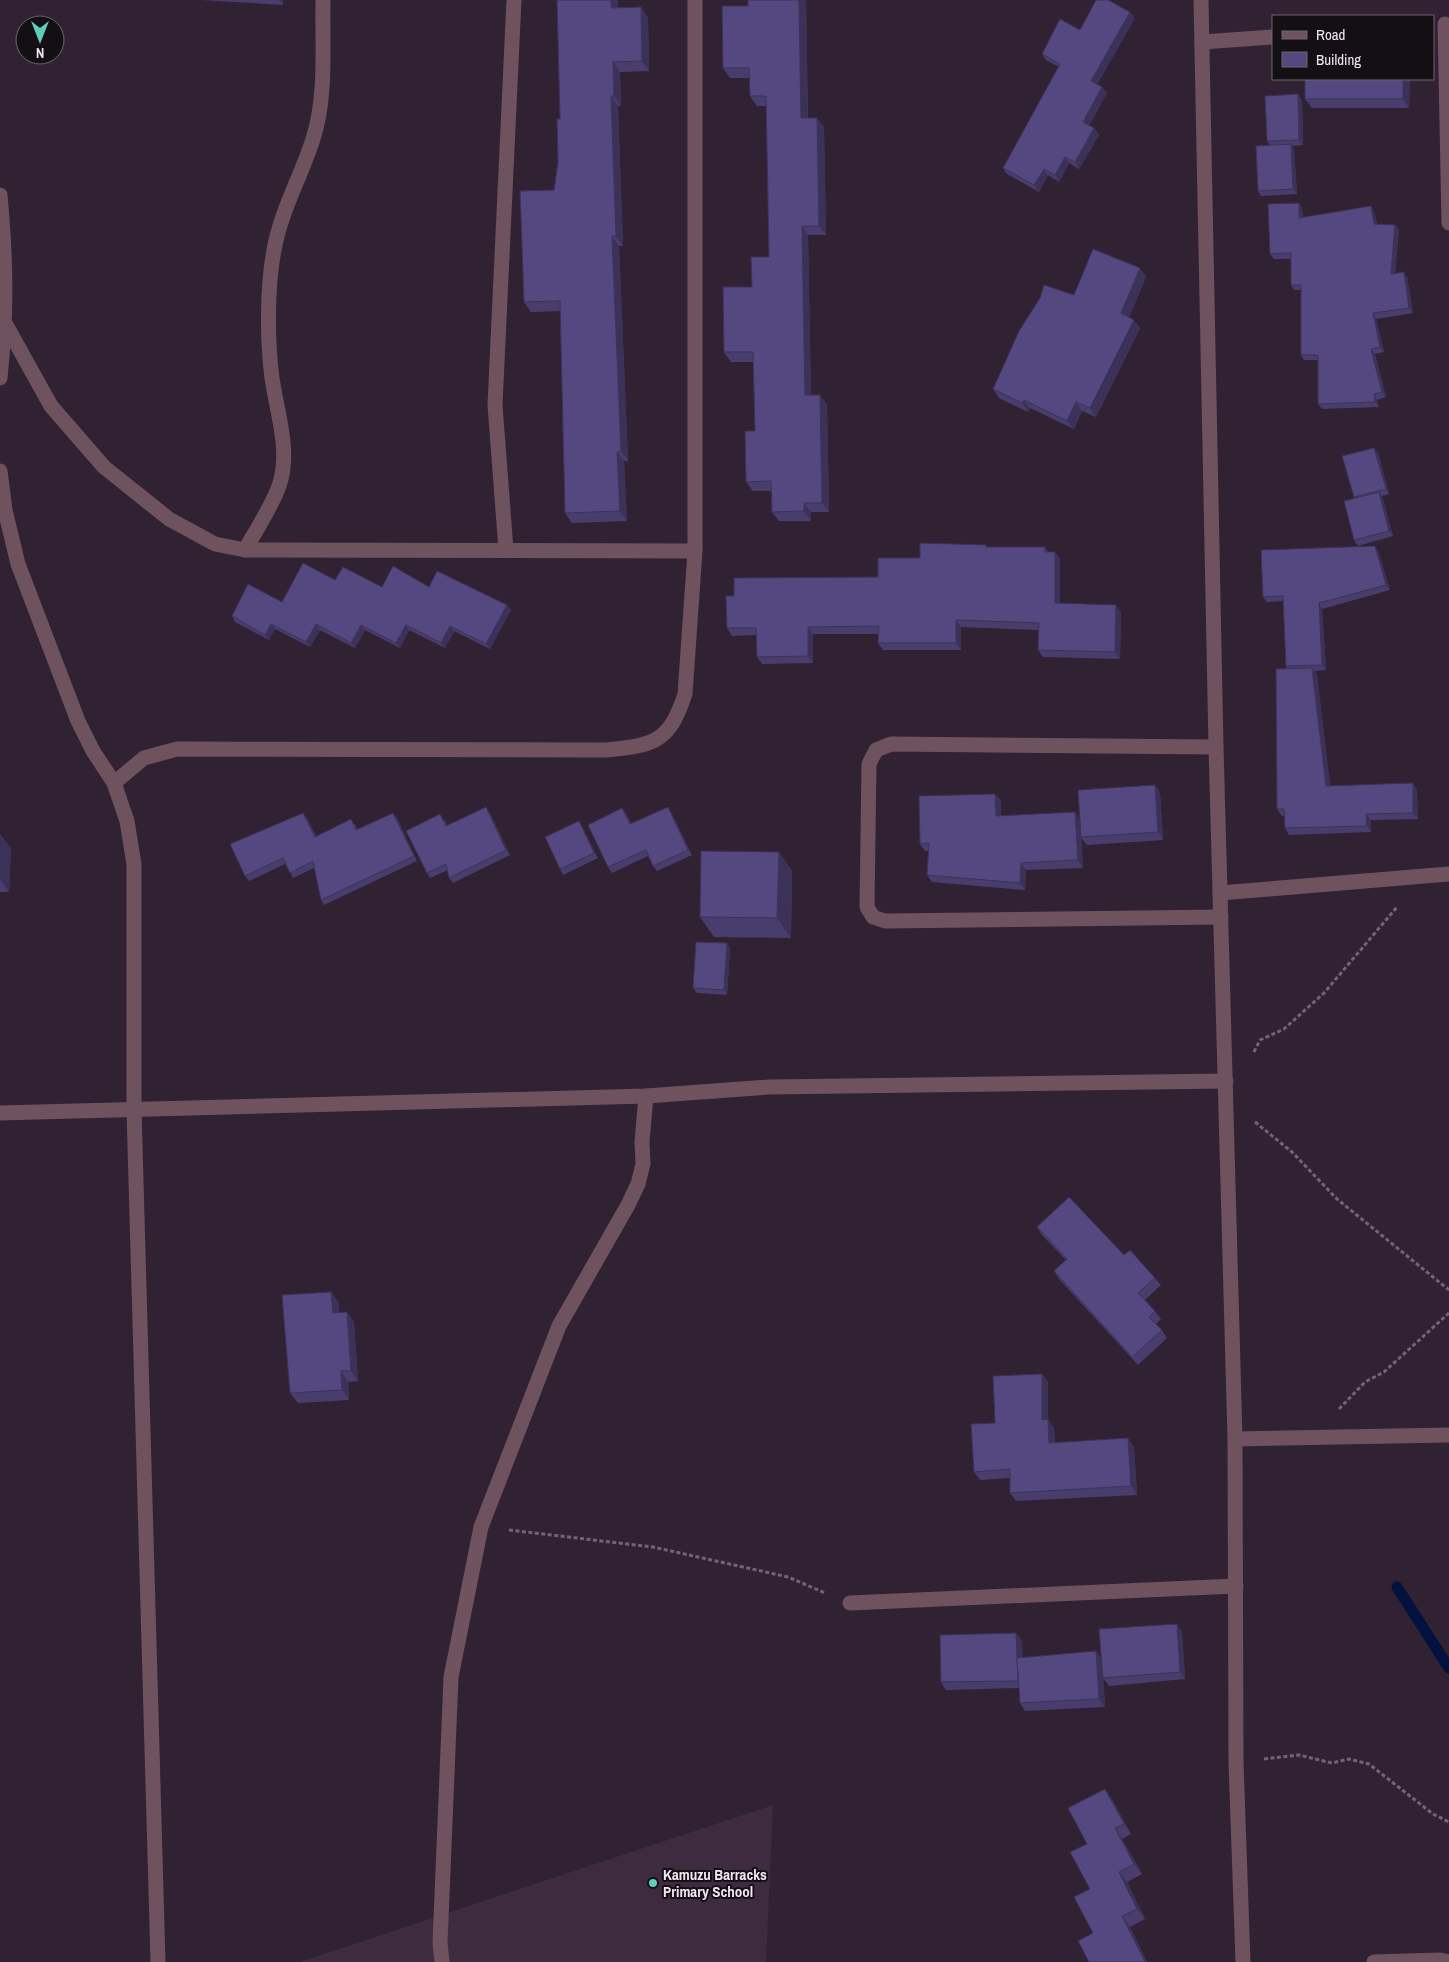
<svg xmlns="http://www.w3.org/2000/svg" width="1449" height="1962" viewBox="0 0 1449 1962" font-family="'Archivo Narrow',sans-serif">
<rect width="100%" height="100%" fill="#302232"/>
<!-- built -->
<polygon fill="#3e2b40" points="773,1805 766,1962 300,1962"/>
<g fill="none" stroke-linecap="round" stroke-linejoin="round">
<!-- stream -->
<polyline stroke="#03113f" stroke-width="11" points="1397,1587 1449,1668"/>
<!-- path -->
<g stroke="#726573" stroke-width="3" stroke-dasharray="4 2.5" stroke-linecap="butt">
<polyline points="1254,1052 1260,1040 1284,1029 1324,993 1397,907"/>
<polyline points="1255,1122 1292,1152 1337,1199 1449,1290"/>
<polyline points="1339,1409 1365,1382 1384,1372 1449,1313"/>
<polyline points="509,1530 653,1547 788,1577 825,1593"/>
<polyline points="1264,1759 1299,1755 1332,1763 1349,1759 1369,1764 1433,1814 1449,1822"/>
</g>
<!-- minor -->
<g stroke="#6e525e" stroke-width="15">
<polyline points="1201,0 1216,747 1235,1439 1236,1762 1243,1962"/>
<polyline points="1445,24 1449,223"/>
<polyline points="1202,42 1273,37"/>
<path d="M 0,195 C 6,260 7,313 0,378"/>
<polyline points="6,325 51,406 104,467 169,519 215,544 245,550 695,551"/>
<polyline points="0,471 5,510 18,564 78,721 93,751 114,783 127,821 134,864 134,1110 158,1962"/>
<path d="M 245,550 C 256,530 271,508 279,486 C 291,452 277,413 272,378 C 267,340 267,287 274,250 C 281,210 301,177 313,139 C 327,96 322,45 323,0"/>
<polyline points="506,550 495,405 514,0"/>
<polyline points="1216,747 891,744 876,750 869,764 867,907 873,917 885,921 1221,917"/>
<path d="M 114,783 L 144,758 L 177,749 L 606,750 C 654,745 669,743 685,694 L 695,551 L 695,0"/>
<polyline points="1220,893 1449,874"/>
<polyline points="0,1113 646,1096 769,1087 1226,1081"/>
<polyline points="1235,1439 1449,1435"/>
<polyline points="850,1603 1236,1586"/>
<polyline points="442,1962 440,1943 451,1677 481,1527 559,1326 628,1205 638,1184 643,1164 642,1142 646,1096"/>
<polyline points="1374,1962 1440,1960 1449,1962"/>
</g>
</g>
<!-- wall -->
<g fill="#493d6d">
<polygon points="201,0 283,0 283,5"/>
<polygon points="557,0 618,0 618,7 648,17 649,71 620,72 621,106 618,106 623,246 619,246 628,461 624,461 627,521 572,523 565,513 560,311 531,312 524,302 554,190 558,162 560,119"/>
<polygon points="748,0 806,0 808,118 824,127 826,235 808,235 811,395 827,404 829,512 811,512 811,521 779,521 772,512 772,491 753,491 746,482 755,431 753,362 731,362 724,352 752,287 769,257 766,106 757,106 750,96 750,78 730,78 723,68 748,6"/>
<polygon points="1135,18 1097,84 1107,93 1089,125 1094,128 1099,135 1079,169 1069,163 1059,182 1048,175 1039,192 1007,174 1003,168 1059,67 1046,60 1042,54 1080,30"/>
<polygon points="1410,79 1409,108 1312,108 1305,99"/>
<polygon points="1302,100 1303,145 1292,146 1294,150 1297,194 1261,196 1258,191 1270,145 1267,141"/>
<polygon points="1299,203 1302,208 1303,218 1374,211 1377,224 1395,225 1399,230 1395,273 1407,277 1413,313 1376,319 1384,352 1375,354 1386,397 1377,400 1379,407 1322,409 1318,404 1318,360 1304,360 1301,355 1301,290 1294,290 1291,285 1291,259 1274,259 1270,254"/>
<polygon points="1140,268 1146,277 1129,317 1140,328 1096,417 1082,411 1074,429 1030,408 1028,412 999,398 993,389 1040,298 1074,295"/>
<polygon points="1374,448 1378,453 1389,494 1382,496 1393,536 1358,546 1354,540 1355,498 1354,497"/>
<polygon points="986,545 987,547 1045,547 1048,552 1055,552 1060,559 1060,603 1121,612 1120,659 1043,657 1038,650 1038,630 961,627 961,650 883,650 878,643 878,634 813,634 813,663 762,664 757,657 756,635 732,636 727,628 734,596 878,577 920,558"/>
<polygon points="1378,551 1390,590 1322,609 1326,670 1314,671 1317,675 1330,786 1413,783 1417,790 1418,819 1371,820 1371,832 1289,835 1285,828 1285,816 1282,816 1277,809 1287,669 1286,666 1283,601 1267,602 1263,597"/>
<polygon points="335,580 382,587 429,587 511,610 490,649 454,631 445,648 409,630 400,648 365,630 355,648 320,630 310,647 275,629 269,640 235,622 232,616 282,602"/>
<polygon points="1155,785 1160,793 1163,840 1087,845 1081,838 1083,868 1026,870 1025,890 932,882 927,875 929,851 925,851 920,844 995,794 1001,801 1001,816 1080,819"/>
<polygon points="668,807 671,812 692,855 657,871 653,866 648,856 612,873 608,867 622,808 626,813 631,824"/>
<polygon points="490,813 510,855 453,883 449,878 448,870 430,878 427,873 444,819 447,825"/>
<polygon points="307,818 316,836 355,824 357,829 397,818 417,861 324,905 321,900 314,868 293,878 285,864 249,881 245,876"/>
<polygon points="579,821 582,826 598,858 563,875 560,869"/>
<polygon points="0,834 11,849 9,892 0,892"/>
<polygon points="779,852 792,871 791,938 714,937 700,917"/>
<polygon points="727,943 730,949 727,995 697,993 693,988"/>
<polygon points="1037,1227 1124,1255 1155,1278 1161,1285 1145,1300 1155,1311 1161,1319 1156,1324 1162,1330 1167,1338 1138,1365 1059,1279 1054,1271 1066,1260 1042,1235"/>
<polygon points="331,1292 339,1303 339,1312 354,1322 358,1381 348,1382 349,1400 298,1403 290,1393"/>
<polygon points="1042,1374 1048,1382 1048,1420 1054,1428 1055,1443 1128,1438 1134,1447 1137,1495 1016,1501 1010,1493 1010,1478 980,1480 974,1472 995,1423"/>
<polygon points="1182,1632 1185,1679 1109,1686 1103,1678 1102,1660 1105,1707 1025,1711 1020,1703 1019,1688 946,1690 941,1682 1022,1640 1022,1657 1102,1659"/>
<polygon points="1112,1799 1131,1834 1122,1839 1142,1874 1127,1882 1145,1919 1130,1927 1147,1962 1089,1962 1093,1933 1087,1844"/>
</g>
<!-- shaded-wall -->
<g fill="#3c3259">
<polygon points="279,0 283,0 283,5"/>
<polygon points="611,0 618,0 618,17 611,8"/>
<polygon points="799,0 806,0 808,128 801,118"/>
<polygon points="641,7 648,17 649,71 642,61"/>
<polygon points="1130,12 1135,18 1096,87 1091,81"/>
<polygon points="613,62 620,72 621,106 614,96"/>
<polygon points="1403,79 1410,79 1409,108 1403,99"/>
<polygon points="1102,87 1107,93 1088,128 1083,122"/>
<polygon points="1298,94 1302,100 1303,145 1299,140"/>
<polygon points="611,96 618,106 623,246 616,236"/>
<polygon points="817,118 824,127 826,235 819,226"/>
<polygon points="1094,128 1099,135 1079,169 1075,162"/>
<polygon points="1291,144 1294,150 1297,194 1293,189"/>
<polygon points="1065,157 1069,163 1059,182 1055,175"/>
<polygon points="1044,169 1048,175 1039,192 1034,185"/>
<polygon points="1299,203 1302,208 1303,224 1299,218"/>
<polygon points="1371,206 1374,211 1378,229 1374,224"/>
<polygon points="1395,225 1399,230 1394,279 1391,274"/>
<polygon points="802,226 808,235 811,405 805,395"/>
<polygon points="612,236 619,246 628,461 621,451"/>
<polygon points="1140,268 1146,277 1127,322 1121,313"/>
<polygon points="1404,272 1407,277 1413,313 1409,308"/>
<polygon points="1373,313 1376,319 1384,352 1380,347"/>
<polygon points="1134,320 1140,328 1096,417 1090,408"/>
<polygon points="1371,349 1375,354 1386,397 1382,392"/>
<polygon points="1374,394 1377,400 1379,407 1375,402"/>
<polygon points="820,395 827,404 829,512 822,503"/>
<polygon points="1024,400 1030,408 1028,412 1022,403"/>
<polygon points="1076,402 1082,411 1074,429 1067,421"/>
<polygon points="1374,448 1378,453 1389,494 1386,489"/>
<polygon points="617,452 624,461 627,521 620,511"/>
<polygon points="1379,492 1382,497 1393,536 1389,531"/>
<polygon points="804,503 811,512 811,521 804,511"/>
<polygon points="1375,546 1378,551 1390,590 1386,585"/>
<polygon points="1055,552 1060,559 1060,610 1055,603"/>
<polygon points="1319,603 1322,609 1326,670 1322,665"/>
<polygon points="507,605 511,610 490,649 486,644"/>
<polygon points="1116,605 1121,612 1120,659 1115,652"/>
<polygon points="956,620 961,627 961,650 956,643"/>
<polygon points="271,624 275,629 269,640 265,635"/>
<polygon points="316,624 320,630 310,647 306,642"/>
<polygon points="361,625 365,630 355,648 351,643"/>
<polygon points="406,625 409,630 400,648 396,643"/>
<polygon points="450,626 454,631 445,648 441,643"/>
<polygon points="808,627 813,634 813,663 808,656"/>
<polygon points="1312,668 1317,675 1331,792 1326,786"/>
<polygon points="1413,783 1417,790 1418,819 1413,813"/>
<polygon points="1155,785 1160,793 1163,840 1158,832"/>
<polygon points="995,794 1001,801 1001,823 996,816"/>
<polygon points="486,807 490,813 510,855 506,850"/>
<polygon points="668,807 671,812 692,855 688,850"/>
<polygon points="622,808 626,813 633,829 630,824"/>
<polygon points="1075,812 1080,820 1083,868 1078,860"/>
<polygon points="303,813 307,818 318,842 315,837"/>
<polygon points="393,813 397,818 417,861 414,856"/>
<polygon points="1366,814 1371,820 1371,832 1367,826"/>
<polygon points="579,821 582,826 598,858 594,853"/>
<polygon points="0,834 11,849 9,892 0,879"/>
<polygon points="779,852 792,871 791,938 777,918"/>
<polygon points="1021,863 1026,870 1025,890 1020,883"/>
<polygon points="727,943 730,949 727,995 724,990"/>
<polygon points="331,1292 339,1303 340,1323 333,1313"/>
<polygon points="347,1312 354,1322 358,1381 351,1371"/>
<polygon points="341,1371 348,1382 349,1400 342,1390"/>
<polygon points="1042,1374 1048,1382 1048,1420 1054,1428 1055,1452 1049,1443 1042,1420"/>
<polygon points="1128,1438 1134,1447 1137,1495 1131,1486"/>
<polygon points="1177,1624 1182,1632 1185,1679 1180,1672"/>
<polygon points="1016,1633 1022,1640 1024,1688 1018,1681"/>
<polygon points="1096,1651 1102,1659 1105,1707 1099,1699"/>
<polygon points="1105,1789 1112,1799 1131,1834 1124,1824"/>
<polygon points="1115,1828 1122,1839 1142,1874 1134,1864"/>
<polygon points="1119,1872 1127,1882 1145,1919 1137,1909"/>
<polygon points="1122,1916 1130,1927 1147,1962 1145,1962"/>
</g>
<!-- building -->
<g fill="#55477f" stroke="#3c3259">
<polygon points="557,0 611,0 611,8 641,7 642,61 613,62 614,96 611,96 616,236 612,236 621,451 617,452 620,511 565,513 560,301 524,302 520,191 554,190 558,162 557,119 560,119"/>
<polygon points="748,0 799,0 801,118 817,118 819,226 802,226 805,395 820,395 822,503 804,503 804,511 772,512 771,481 746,482 745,431 755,431 753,352 724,352 723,287 752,287 751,257 769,257 766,96 750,96 749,68 723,68 722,6 748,6"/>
<polygon points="1096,0 1108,0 1130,12 1091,81 1102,87 1083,122 1094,128 1075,162 1065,157 1055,175 1044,169 1034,185 1003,168 1060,64 1042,54 1060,19 1080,30"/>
<rect x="1305" y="79" width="98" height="20"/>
<polygon points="1298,94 1299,140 1267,141 1265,96"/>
<polygon points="1291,144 1293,189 1258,191 1256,146"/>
<polygon points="1299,203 1299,218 1371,206 1374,224 1395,225 1391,274 1404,272 1409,308 1373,313 1380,347 1371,349 1382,392 1374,394 1375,402 1318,404 1318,355 1301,355 1301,285 1291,285 1291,253 1270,254 1268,204"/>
<polygon points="1093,249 1140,268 1121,313 1134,320 1090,408 1076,402 1067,421 1024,400 1022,403 993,389 1019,331 1040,298 1044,285 1074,295"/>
<polygon points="1374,448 1386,489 1354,497 1342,456"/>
<polygon points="1379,492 1389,531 1354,540 1344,501"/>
<polygon points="920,543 986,545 986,547 1045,547 1045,552 1055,552 1055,603 1116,605 1115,652 1038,650 1039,623 956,620 956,643 878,643 879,626 808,627 808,656 757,657 756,628 727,628 726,596 734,596 734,578 878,577 878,558 920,558"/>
<polygon points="1375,546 1386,585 1319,603 1322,665 1286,666 1283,596 1263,597 1261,550"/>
<polygon points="303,563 335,580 343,567 382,587 393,566 429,587 437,571 507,605 486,644 450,626 441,643 406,625 396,643 361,625 351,643 316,624 306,642 271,624 265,635 232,616 248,584 282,602"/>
<polygon points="1312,668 1326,786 1413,783 1413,813 1366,814 1367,826 1285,828 1284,809 1277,809 1276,669"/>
<polygon points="1155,785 1158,832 1081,837 1078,790"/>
<polygon points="995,794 996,816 1075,812 1078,860 1021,863 1020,883 927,875 929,843 920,844 919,796"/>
<polygon points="486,807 506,850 449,878 446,864 427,873 406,831 440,814 446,826"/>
<polygon points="668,807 688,850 653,866 646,850 608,867 588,825 622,808 630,824"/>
<polygon points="303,813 315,837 351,819 356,830 393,813 414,856 321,900 313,861 290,873 283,858 245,876 230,844"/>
<polygon points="579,821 594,853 560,869 545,837"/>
<polygon points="701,851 779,852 777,918 700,917"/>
<polygon points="696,942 727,943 724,990 693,988"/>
<polygon points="1069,1197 1124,1255 1130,1250 1155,1278 1138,1293 1155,1311 1149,1317 1162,1330 1132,1357 1054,1271 1067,1259 1037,1227"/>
<polygon points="331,1292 333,1313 347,1312 351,1371 341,1371 342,1390 290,1393 282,1295"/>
<polygon points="1042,1374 1042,1420 1048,1419 1049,1443 1128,1438 1131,1486 1010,1493 1010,1469 974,1472 971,1424 995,1423 993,1376"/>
<polygon points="1177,1624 1180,1672 1103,1678 1099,1629"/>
<polygon points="1016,1633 1018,1681 941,1682 940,1635"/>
<polygon points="1096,1651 1099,1699 1020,1703 1017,1658"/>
<polygon points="1105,1789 1124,1824 1115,1828 1134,1864 1119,1872 1137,1909 1122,1916 1145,1962 1089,1962 1078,1941 1093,1933 1074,1897 1090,1889 1070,1852 1087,1844 1068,1808"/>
</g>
<!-- markers -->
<circle fill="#5eceb8" stroke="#140e15" stroke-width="2" cx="653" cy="1883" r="5"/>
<g text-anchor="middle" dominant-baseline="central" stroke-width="4" stroke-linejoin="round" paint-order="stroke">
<!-- poi labels -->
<g font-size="15" font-weight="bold" fill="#f1e7f2" stroke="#140e15" text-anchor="start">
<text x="663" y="1874">Kamuzu Barracks<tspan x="663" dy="17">Primary School</tspan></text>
</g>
</g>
<!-- legend -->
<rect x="1272" y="15" width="162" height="65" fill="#140e15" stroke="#6c656d"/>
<rect x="1282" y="31" width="25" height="8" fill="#6e525e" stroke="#6c656d"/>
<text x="1316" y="40" font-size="15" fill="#f1e7f2">Road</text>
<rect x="1282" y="52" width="25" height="15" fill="#55477f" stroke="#6c656d"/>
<text x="1316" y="65" font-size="15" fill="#f1e7f2">Building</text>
<!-- north arrow -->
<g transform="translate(40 40) rotate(180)"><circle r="24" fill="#140e15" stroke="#6c656d"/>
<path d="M0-4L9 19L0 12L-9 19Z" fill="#5eceb8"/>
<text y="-8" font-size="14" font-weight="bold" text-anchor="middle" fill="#f1e7f2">N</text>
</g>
</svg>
